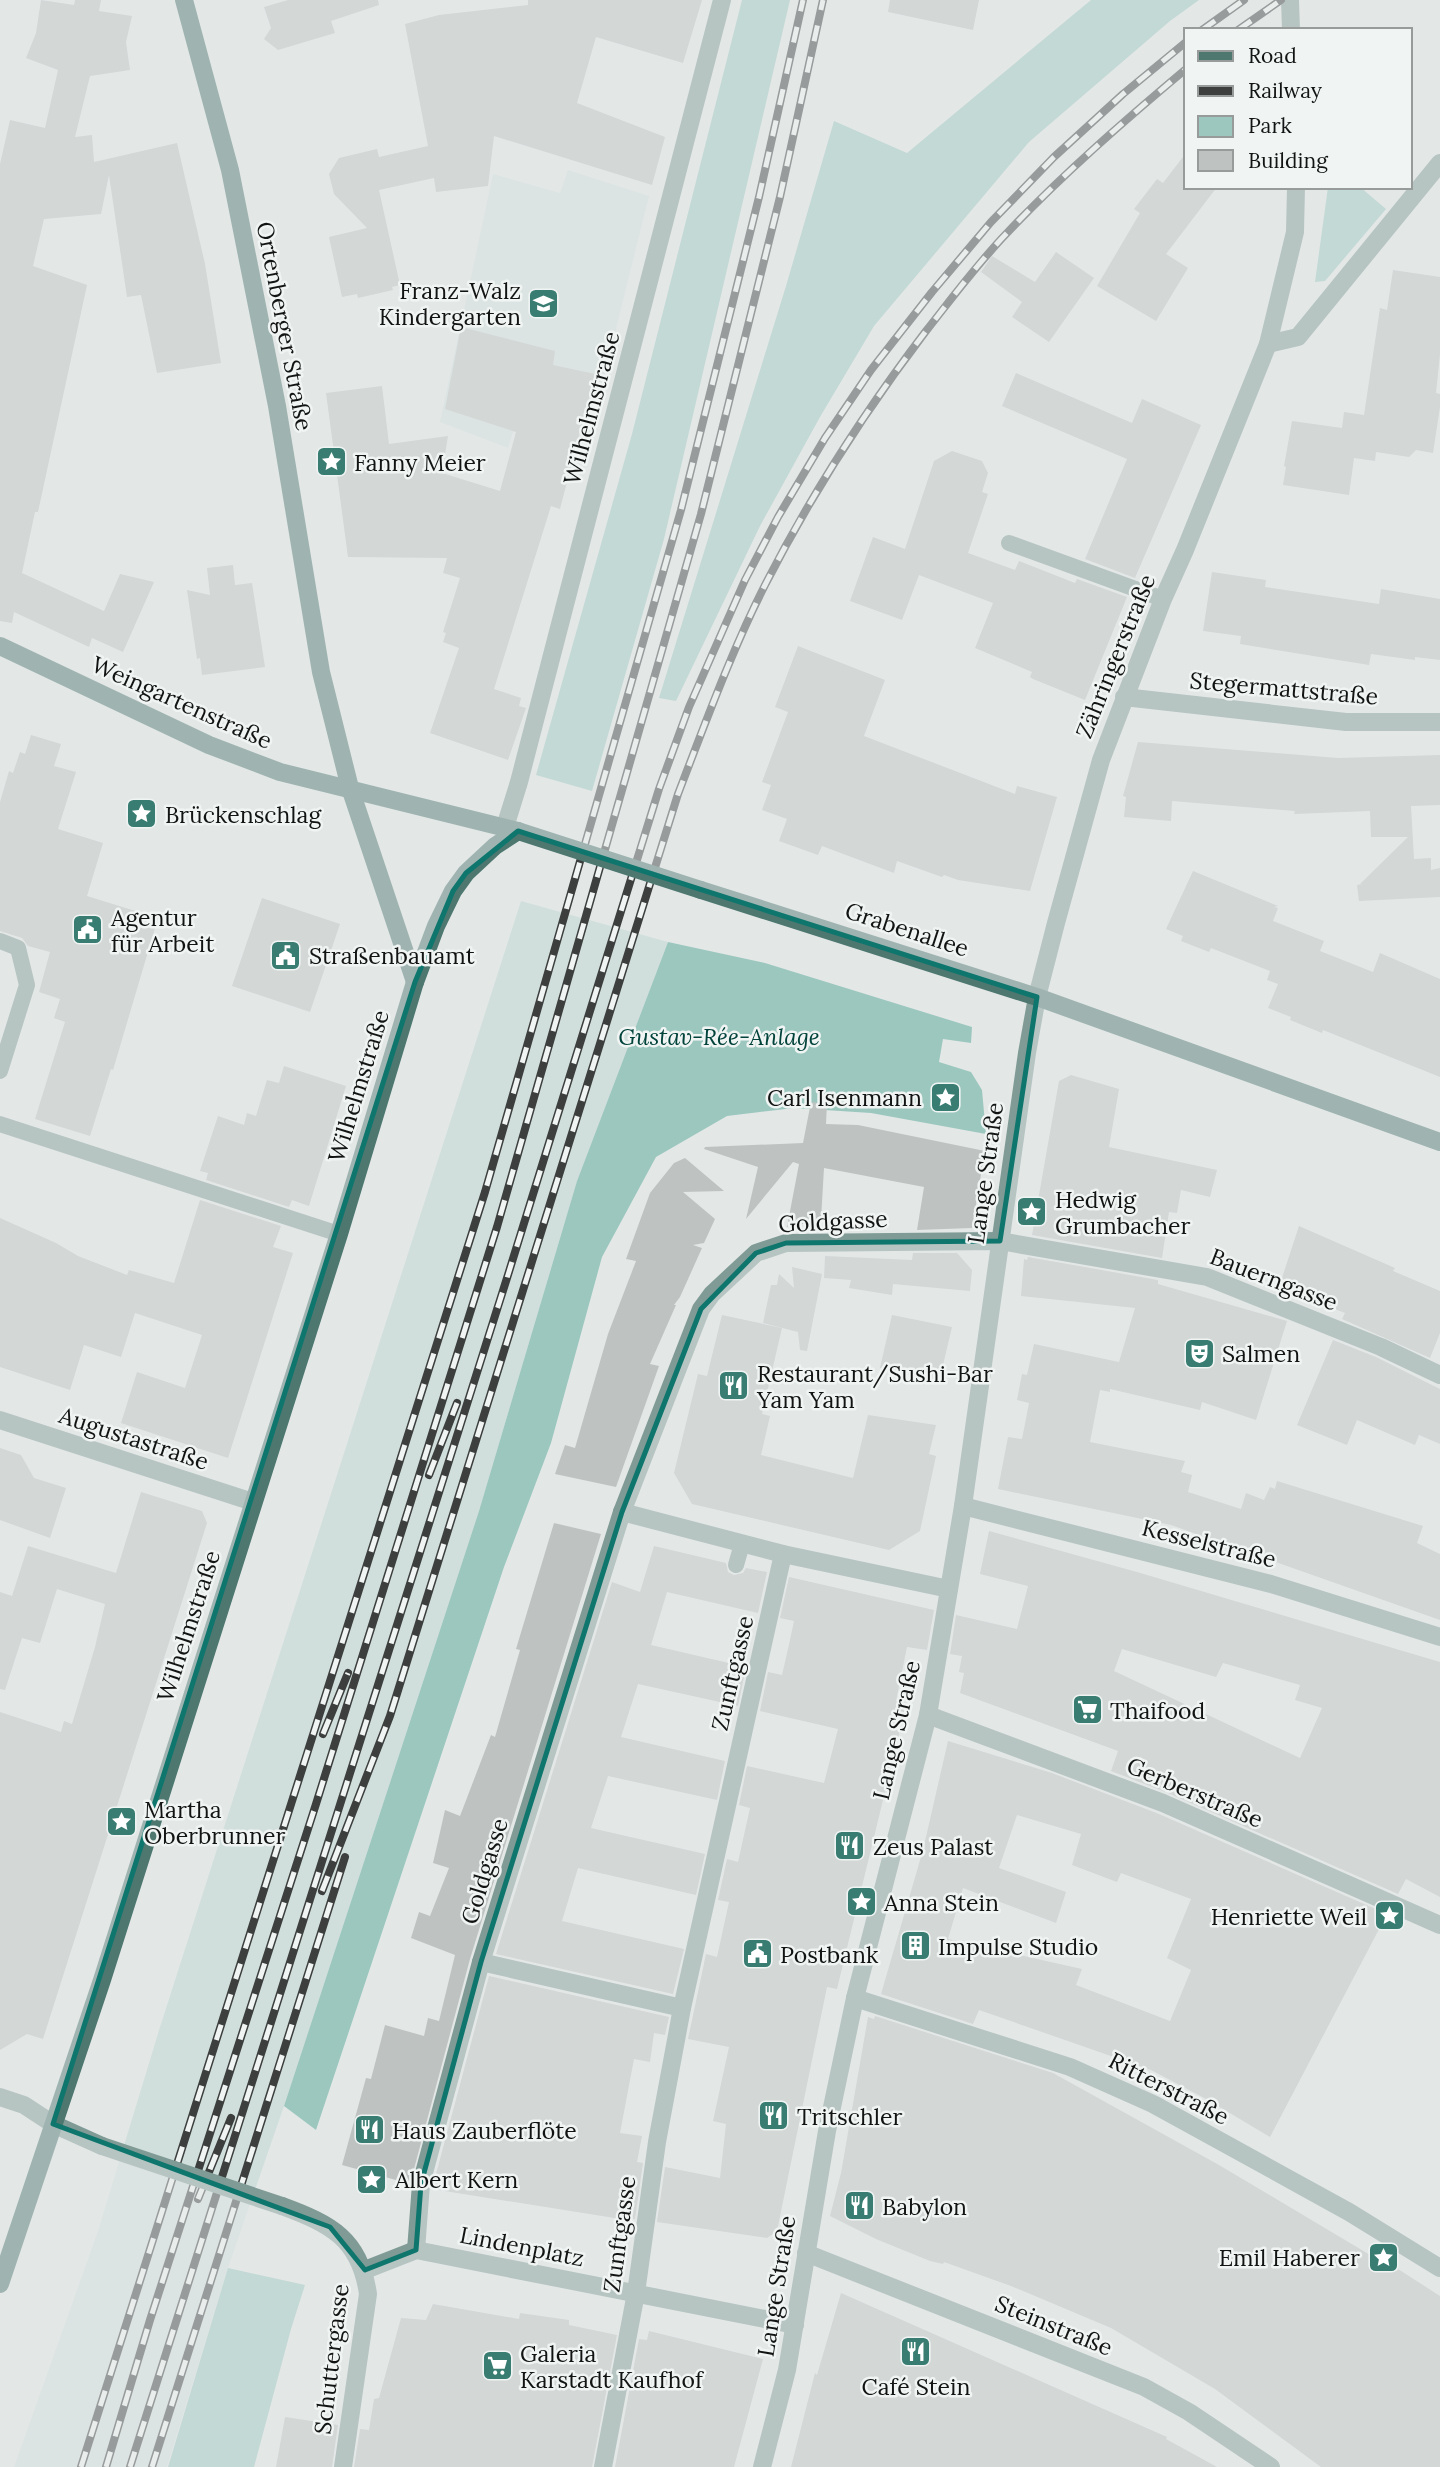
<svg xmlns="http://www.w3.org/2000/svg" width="1440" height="2467" viewBox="0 0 1440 2467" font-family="Lora,serif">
<rect width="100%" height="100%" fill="#e3e8e7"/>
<!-- built -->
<g fill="#d1dfdc">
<polygon points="568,170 649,196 590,434 520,410 508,448 440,422 493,174 560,193"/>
<polygon points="521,901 668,942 577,1181 479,1511 284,2106 228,2268 167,2467 14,2467 98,2231 160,2027"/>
</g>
<!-- green -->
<g fill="#9cc7be">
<polygon points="742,0 790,0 664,539 592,791 536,775 632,434"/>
<polygon points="1091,0 1199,0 1170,21 1029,142 874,326 820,417 760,526 676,701 659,698 786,286 834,121 907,153"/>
<polygon points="1328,187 1360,187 1386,209 1325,281 1315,282"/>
<polygon points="668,942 765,963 972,1027 971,1043 943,1039 939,1062 971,1072 982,1090 986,1134 871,1113 794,1108 727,1116 656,1157 602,1257 551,1443 504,1567 316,2130 284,2106 479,1511 577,1181"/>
<polygon points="228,2268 305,2285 291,2329 254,2467 168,2467"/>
</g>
<!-- building -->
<g fill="#bec3c2" fill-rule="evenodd">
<polygon points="41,0 74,5 75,0 101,0 99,11 132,16 126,42 130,70 90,76 75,137 92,135 94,162 177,143 205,264 221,363 157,373 141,295 127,297 109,175 101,214 44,219 33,266 87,285 38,512 35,512 22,573 104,611 120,574 154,582 123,652 92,638 89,647 14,612 12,623 0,621 0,164 10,120 45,128 58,70 26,58 36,33"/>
<polygon points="288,0 378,0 379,5 331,21 335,33 278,50 264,39 271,28 264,7"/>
<polygon points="528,0 702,0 683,63 596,37 577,103 665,137 652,185 494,136 488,186 436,192 434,178 379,190 400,285 392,287 393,290 358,298 357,294 342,297 329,237 367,228 334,194 329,174 339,158 377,149 379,157 428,146 405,24 439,15 528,5"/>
<polygon points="890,0 979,0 973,30 888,12"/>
<polygon points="1186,153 1186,187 1217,187 1166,254 1188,268 1156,321 1097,286 1140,213 1134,209 1157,179 1163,183"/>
<polygon points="1056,252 1094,278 1049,342 1012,317 1022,302 981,272 992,256 1035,282"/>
<polygon points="1393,270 1440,277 1440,354 1436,393 1440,394 1440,407 1433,453 1416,450 1409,457 1376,452 1375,461 1354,458 1349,495 1283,485 1286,467 1284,466 1292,421 1342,428 1344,412 1364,415 1380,308 1387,310"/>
<polygon points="461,327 555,351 553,365 595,374 560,509 551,506 494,689 521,698 519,706 526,708 508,760 430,733 459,648 443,642 446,633 443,632 460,578 443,573 447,558 348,557 326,393 382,386 389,444 448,436 442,473 500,491 516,432 445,409"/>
<polygon points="1016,373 1132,423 1142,399 1201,425 1135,578 1085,559 1127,459 1002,406"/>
<polygon points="952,451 982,461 988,473 982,492 988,494 968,553 1015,570 1019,561 1075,583 1077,579 1127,597 1085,700 1033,679 1030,677 1032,672 975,648 993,603 919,575 902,620 850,601 873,537 905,549 934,461"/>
<polygon points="233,565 235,585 252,583 265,667 202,675 200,658 197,659 187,590 210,595 207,568"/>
<polygon points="1212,572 1266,580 1265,587 1379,604 1381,589 1440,599 1440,660 1415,657 1415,660 1371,654 1369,665 1240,644 1241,636 1203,631"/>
<polygon points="798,646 885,680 864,736 1015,794 1017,786 1057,797 1030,891 958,880 944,875 942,877 897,861 894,873 822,846 818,855 779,841 787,819 762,810 771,785 762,782 788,712 775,707"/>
<polygon points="31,735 61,744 54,766 76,772 58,829 103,843 87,896 158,918 113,1070 111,1069 90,1136 35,1119 65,1022 54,1018 60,999 39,992 50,952 28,946 22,938 0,931 0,802 9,771 13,773 20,752 25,754"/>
<polygon points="1138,742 1338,758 1440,755 1440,805 1411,806 1414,859 1431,858 1431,870 1440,868 1440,897 1359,901 1357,885 1363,884 1360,884 1408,837 1371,837 1370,811 1294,814 1295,811 1172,801 1171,821 1124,817 1126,797 1123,796"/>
<polygon points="1193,871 1278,906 1274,907 1278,908 1273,921 1324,941 1320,951 1373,972 1380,953 1440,979 1440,1077 1323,1030 1322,1033 1290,1020 1291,1017 1268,1008 1278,984 1267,980 1270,971 1211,948 1209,952 1181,941 1183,936 1166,929"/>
<polygon points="262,898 340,924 310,1012 232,986"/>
<polygon points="284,1066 346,1086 309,1206 292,1200 289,1207 206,1180 208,1173 200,1171 218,1116 244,1125 247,1113 256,1116 267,1080 279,1083"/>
<polygon points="1071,1075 1119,1089 1109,1147 1217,1170 1210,1197 1181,1190 1177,1213 1169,1212 1162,1258 1032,1235 1059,1081"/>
<polygon points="811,1102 827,1104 826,1124 858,1125 985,1151 972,1228 917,1230 924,1187 824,1168 821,1220 787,1227 799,1164 793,1162 746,1219 758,1167 704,1149 705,1147 803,1143"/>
<polygon points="685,1158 724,1191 683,1192 715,1219 704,1243 693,1245 702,1248 680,1297 674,1305 676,1305 650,1364 659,1366 616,1487 555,1474 565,1445 575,1448 608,1334 636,1261 626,1259 650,1193 674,1163"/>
<polygon points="200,1200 281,1226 273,1247 293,1253 228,1458 121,1423 137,1372 185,1388 202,1335 135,1313 121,1357 84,1345 70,1390 0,1367 0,1218 56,1243 78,1256 127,1275 129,1270 174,1283"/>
<polygon points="1299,1226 1395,1268 1393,1271 1440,1291 1440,1333 1430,1358 1342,1319 1345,1313 1279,1287"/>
<polygon points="913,1253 957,1253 972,1270 970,1291 893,1284 892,1295 849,1288 851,1280 824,1278 825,1256 912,1260"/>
<polygon points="1028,1257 1158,1280 1158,1284 1287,1321 1256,1420 1202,1402 1200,1410 1110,1389 1110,1392 1100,1390 1090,1442 1185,1461 1181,1472 1192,1475 1188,1492 1241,1509 1246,1493 1264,1500 1270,1487 1275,1489 1277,1481 1423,1526 1417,1543 1440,1554 1440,1620 1171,1525 998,1489 1008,1437 1022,1439 1029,1403 1017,1400 1022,1374 1027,1375 1034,1344 1119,1362 1135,1308 1021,1296 1024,1259 1027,1260"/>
<polygon points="792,1267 822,1274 807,1351 800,1350 798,1332 763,1323 771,1285 777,1285 779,1274 794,1288"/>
<polygon points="722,1315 782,1328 762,1414 770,1416 761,1455 853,1478 868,1415 936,1425 929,1454 936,1456 920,1531 889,1550 692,1504 674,1473 698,1374 707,1376"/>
<polygon points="892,1315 952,1327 939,1382 880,1368"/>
<polygon points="1333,1340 1376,1357 1440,1389 1440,1444 1419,1435 1415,1445 1357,1420 1347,1445 1297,1425"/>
<polygon points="0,1448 21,1455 34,1478 66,1488 50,1538 0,1520"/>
<polygon points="141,1492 202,1511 207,1523 43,2039 27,2034 0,2050 0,1712 61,1732 64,1721 72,1724 95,1647 105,1604 57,1589 40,1643 22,1638 5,1690 0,1689 0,1592 12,1596 28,1546 116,1573"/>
<polygon points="554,1523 601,1534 470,1959 410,2184 342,2165 366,2078 371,2079 385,2025 424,2036 428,2018 439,2021 455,1955 411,1938 419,1912 430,1916 449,1868 433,1863 445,1810 460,1816 491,1735 495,1737 520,1650 516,1649"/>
<path d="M 989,1531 L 1137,1572 L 1440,1662 L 1440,1897 L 1406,1879 L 1398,1894 L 1168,1793 L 1111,1771 L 1118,1751 L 960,1693 L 964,1673 L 959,1672 L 962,1656 L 950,1654 L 956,1615 L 1017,1629 L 1028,1586 L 980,1574 ZM 1122,1649 L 1216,1677 L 1223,1663 L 1300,1685 L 1295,1700 L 1322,1708 L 1300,1758 L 1114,1671 Z"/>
<polygon points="654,1546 726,1563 728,1572 734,1575 743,1573 746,1568 767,1572 758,1613 667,1592 651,1645 746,1667 738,1706 638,1684 621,1737 725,1761 717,1800 608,1776 591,1828 705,1854 696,1895 578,1868 562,1921 684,1949 673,1994 496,1954 612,1582 640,1592"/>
<polygon points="789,1577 934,1610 927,1650 907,1647 896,1701 906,1703 902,1722 837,1989 827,1987 777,2231 767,2238 657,2222 665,2167 720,2178 726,2124 713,2121 729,2047 688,2039 706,1954 717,1957 729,1902 718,1900 727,1859 738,1862 750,1808 739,1805 747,1766 824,1783 838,1729 760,1711 768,1672 782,1675 788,1649 794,1621 780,1618"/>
<path d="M 948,1741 L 1052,1773 L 1159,1814 L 1387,1914 L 1270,2137 L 1208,2100 L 1151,2070 L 979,2010 L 973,2024 L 881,1994 L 923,1850 ZM 1017,1815 L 1081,1834 L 1072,1865 L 1117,1882 L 1121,1873 L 1191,1899 L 1167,1958 L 1191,1970 L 1170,2021 L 1076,1985 L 1082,1969 L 948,1939 L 963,1888 L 1056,1923 L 1066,1892 L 999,1868 Z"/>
<polygon points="489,1976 669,2017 665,2035 654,2033 650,2062 634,2059 620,2133 642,2136 637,2162 643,2163 635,2219 628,2218 627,2220 432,2189"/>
<polygon points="875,2016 1053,2073 1219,2165 1397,2271 1398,2269 1440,2296 1440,2467 1321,2467 1215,2389 1111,2328 1011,2286 944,2262 943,2264 930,2261 876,2239 830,2216 841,2173 868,2017 874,2019"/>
<polygon points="841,2293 1167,2437 1166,2439 1217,2467 791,2467 815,2373 817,2375"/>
<polygon points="433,2304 519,2319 520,2313 569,2320 569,2325 617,2335 592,2467 354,2467 360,2429 369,2430 374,2399 379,2398 401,2318 426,2320"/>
<polygon points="649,2331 763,2359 734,2467 615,2467 639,2339 647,2340"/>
<polygon points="285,2417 338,2425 332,2467 276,2467"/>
</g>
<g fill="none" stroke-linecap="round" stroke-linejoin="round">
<!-- lane -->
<g stroke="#809b95" stroke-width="16">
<polyline points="1009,543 1163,599"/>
<polyline points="0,941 18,948 27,985 0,1071"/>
<polyline points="0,1124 339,1234"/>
<polyline points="736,1565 742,1544"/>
</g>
<!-- street -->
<g stroke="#809b95" stroke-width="18">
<polyline points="1290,0 1291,30"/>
<polyline points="1268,344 1298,337 1440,163"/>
<polyline points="1124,697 1346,722 1440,722"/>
<polyline points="505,827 519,782 722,0"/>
<polyline points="0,1420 253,1502"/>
<polyline points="963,1506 1271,1584 1440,1637"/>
<polyline points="622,1512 783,1554 949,1589"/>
<polyline points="928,1715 1163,1803 1440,1925"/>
<polyline points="481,1962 682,2008"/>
<polyline points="855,1998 1070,2067 1153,2104 1349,2212 1440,2268"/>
<polyline points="0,2097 24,2105 53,2124 102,2146"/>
<path d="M 282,2206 C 331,2224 360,2239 368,2294 L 343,2467"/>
<polyline points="416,2250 421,2184 481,1962 622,1512 701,1309 712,1294 756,1253 786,1243 1000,1241 1207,1277 1381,1347 1440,1375"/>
<polyline points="806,2253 1144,2387 1189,2412 1271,2467"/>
<polyline points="365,2270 416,2250 795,2325"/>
<polyline points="603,2467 636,2293 657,2142 682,2008 783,1554"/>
<polyline points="762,2467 787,2370 827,2131 855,1998 928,1715 963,1506 1027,1053 1037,997 1056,923 1101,760 1163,599 1185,550 1268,344 1295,232 1296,187"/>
</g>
<!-- secondary -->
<g stroke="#4d776f" stroke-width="18">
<polyline points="184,0 230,170 277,406 321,672 350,788 415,982"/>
<polyline points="0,646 209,745 280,772 518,831"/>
<polyline points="701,890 1037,997 1440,1142"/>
<polyline points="0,2284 102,1980 339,1234 415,982 436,926 453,891 466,873 495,846 518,831"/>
</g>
<defs>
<g id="rail">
<polyline points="1202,30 1244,0"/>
<polyline points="1238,30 1281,0"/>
<polyline points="429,1475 457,1403"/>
<polyline points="323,1734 348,1673"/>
<path d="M 322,1891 L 390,1716 L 678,794 C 705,724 731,652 765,585 C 811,495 865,411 926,331 C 952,298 978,263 1007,233 C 1063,174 1124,121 1186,69"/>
<polyline points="198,2199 231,2118"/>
<polyline points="81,2467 485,1192 681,510 759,197 803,0"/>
<polyline points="106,2467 150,2320 316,1804 497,1227 701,514 780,197 823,0"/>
<polyline points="130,2467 507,1278 659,789 689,707 745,580 778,517 825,438 871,370 932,292 991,222 1054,157 1123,94 1186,42"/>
<polyline points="152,2467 345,1857"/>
</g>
</defs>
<!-- rail casing -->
<use href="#rail" stroke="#3c3f3e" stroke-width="8"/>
<!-- rail -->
<use href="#rail" stroke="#f0f5f4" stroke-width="5" stroke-dasharray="16" stroke-linecap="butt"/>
<!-- street-bridge -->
<polyline stroke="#809b95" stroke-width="18" points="102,2146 282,2206"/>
<!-- secondary-bridge -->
<polyline stroke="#4d776f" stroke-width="18" points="518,831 701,890"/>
</g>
<!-- marked area -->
<path d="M0 0H1440V2467H0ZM 518,831 L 1037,997 L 1000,1241 L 786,1243 L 756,1253 L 701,1309 L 622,1512 L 481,1962 L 421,2184 L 416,2250 L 365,2270 L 330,2227 L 53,2124 L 415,982 L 453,891 L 466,873 Z" fill="#e3e8e7" fill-opacity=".55" fill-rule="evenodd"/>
<path fill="none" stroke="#0f766e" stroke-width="5" stroke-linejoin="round" d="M 518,831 L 1037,997 L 1000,1241 L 786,1243 L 756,1253 L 701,1309 L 622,1512 L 481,1962 L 421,2184 L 416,2250 L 365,2270 L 330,2227 L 53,2124 L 415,982 L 453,891 L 466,873 Z"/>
<!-- icons -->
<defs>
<symbol id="school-square" viewBox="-11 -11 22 22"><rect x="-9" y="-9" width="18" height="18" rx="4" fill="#397d72" stroke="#f0f5f4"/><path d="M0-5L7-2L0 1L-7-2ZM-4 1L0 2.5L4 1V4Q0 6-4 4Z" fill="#fff"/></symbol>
<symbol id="sight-square" viewBox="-11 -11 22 22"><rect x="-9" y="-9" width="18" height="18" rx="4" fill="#397d72" stroke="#f0f5f4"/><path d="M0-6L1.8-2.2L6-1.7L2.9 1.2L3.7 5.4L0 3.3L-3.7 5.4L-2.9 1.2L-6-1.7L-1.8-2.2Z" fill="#fff"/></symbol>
<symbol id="civic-square" viewBox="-11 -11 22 22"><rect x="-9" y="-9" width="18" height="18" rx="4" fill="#397d72" stroke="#f0f5f4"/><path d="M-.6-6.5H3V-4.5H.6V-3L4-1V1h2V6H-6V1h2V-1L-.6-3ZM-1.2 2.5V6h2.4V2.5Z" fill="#fff"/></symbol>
<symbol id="theatre-square" viewBox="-11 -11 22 22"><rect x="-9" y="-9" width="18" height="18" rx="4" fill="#397d72" stroke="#f0f5f4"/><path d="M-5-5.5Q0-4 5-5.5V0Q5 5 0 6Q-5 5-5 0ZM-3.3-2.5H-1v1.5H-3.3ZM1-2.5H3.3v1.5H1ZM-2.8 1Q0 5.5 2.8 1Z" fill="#fff"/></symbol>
<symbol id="restaurant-square" viewBox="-11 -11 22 22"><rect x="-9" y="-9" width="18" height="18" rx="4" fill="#397d72" stroke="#f0f5f4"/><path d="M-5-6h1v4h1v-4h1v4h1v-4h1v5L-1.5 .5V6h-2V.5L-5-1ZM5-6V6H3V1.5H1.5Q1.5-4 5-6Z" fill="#fff"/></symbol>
<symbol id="supermarket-square" viewBox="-11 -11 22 22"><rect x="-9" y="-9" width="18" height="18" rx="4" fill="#397d72" stroke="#f0f5f4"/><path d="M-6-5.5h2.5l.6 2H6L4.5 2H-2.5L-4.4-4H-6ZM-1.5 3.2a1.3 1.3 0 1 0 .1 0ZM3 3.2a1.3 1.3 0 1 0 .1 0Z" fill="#fff"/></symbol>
<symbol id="building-square" viewBox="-11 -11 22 22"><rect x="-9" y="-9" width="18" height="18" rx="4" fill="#397d72" stroke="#f0f5f4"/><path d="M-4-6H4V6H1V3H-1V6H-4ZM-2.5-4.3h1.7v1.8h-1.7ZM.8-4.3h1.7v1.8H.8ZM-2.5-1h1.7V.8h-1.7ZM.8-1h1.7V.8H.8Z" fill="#fff"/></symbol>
</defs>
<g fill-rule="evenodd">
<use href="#school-square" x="526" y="286" width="35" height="35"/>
<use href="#sight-square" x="314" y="444" width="35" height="35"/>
<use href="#sight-square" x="124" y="796" width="35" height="35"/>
<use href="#civic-square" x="70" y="912" width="35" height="35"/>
<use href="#civic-square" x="268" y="938" width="35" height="35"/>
<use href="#sight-square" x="928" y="1080" width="35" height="35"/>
<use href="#sight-square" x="1014" y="1194" width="35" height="35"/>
<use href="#theatre-square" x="1182" y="1336" width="35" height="35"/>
<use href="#restaurant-square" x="716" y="1368" width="35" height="35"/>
<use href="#supermarket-square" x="1070" y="1692" width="35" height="35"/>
<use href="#sight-square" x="104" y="1804" width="35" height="35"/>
<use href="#restaurant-square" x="832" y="1828" width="35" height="35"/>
<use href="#sight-square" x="844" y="1884" width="35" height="35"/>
<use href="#sight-square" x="1372" y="1898" width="35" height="35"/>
<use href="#building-square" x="898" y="1928" width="35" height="35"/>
<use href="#civic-square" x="740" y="1936" width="35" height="35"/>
<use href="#restaurant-square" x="756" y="2098" width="35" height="35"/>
<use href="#restaurant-square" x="352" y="2112" width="35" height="35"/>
<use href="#sight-square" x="354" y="2162" width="35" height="35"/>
<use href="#restaurant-square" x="842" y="2188" width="35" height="35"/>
<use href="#sight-square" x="1366" y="2240" width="35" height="35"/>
<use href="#restaurant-square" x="898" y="2334" width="35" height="35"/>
<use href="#supermarket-square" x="480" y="2348" width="35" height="35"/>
</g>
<g text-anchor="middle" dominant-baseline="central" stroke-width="5" stroke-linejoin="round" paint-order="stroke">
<!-- poi labels -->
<g font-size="23" fill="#121413" stroke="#f0f5f4" text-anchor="start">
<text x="521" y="290" text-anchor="end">Franz-Walz<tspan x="521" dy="26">Kindergarten</tspan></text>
<text x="354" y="462">Fanny Meier</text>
<text x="165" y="814">Brückenschlag</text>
<text x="111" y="917">Agentur<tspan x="111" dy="26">für Arbeit</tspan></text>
<text x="309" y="955">Straßenbauamt</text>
<text x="922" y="1097" text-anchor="end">Carl Isenmann</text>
<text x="1055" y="1199">Hedwig<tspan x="1055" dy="26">Grumbacher</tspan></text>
<text x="1222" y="1353">Salmen</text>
<text x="757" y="1373">Restaurant/Sushi-Bar<tspan x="757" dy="26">Yam Yam</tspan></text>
<text x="1110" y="1710">Thaifood</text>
<text x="144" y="1809">Martha<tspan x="144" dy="26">Oberbrunner</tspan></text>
<text x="873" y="1846">Zeus Palast</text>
<text x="884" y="1902">Anna Stein</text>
<text x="1367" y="1916" text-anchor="end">Henriette Weil</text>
<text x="938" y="1946">Impulse Studio</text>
<text x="780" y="1954">Postbank</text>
<text x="797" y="2116">Tritschler</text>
<text x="392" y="2130">Haus Zauberflöte</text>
<text x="395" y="2179">Albert Kern</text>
<text x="882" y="2206">Babylon</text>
<text x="1360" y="2257" text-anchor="end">Emil Haberer</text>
<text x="520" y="2353">Galeria<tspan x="520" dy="26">Karstadt Kaufhof</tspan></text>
<text x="916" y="2386" text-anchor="middle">Café Stein</text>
</g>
<!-- street labels -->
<g font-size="23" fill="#121413" stroke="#f0f5f4">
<text transform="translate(285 326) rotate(79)">Ortenberger Straße</text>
<text transform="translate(591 408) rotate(-75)">Wilhelmstraße</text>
<text transform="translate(1115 656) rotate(-68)">Zähringerstraße</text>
<text transform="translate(1284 688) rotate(5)">Stegermattstraße</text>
<text transform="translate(182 702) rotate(24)">Weingartenstraße</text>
<text transform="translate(907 929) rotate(18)">Grabenallee</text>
<text transform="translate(358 1086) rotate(-73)">Wilhelmstraße</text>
<text transform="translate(985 1173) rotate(-82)">Lange Straße</text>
<text transform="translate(833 1221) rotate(-3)">Goldgasse</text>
<text transform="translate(1274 1279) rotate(21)">Bauerngasse</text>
<text transform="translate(134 1438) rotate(18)">Augustastraße</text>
<text transform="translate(1209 1543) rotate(14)">Kesselstraße</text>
<text transform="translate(188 1626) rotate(-72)">Wilhelmstraße</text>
<text transform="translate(732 1673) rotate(-77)">Zunftgasse</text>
<text transform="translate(896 1730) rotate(-77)">Lange Straße</text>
<text transform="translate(1195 1792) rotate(23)">Gerberstraße</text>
<text transform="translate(484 1871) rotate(-73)">Goldgasse</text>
<text transform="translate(1169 2088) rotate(27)">Ritterstraße</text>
<text transform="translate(619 2234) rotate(-82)">Zunftgasse</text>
<text transform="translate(522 2246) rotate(11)">Lindenplatz</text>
<text transform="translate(776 2286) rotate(-81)">Lange Straße</text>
<text transform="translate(1054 2325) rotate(22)">Steinstraße</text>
<text transform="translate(331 2359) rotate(-83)">Schuttergasse</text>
</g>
<!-- park labels -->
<g font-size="23" font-style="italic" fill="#01423a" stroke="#f0f5f4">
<text x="719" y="1036">Gustav-Rée-Anlage</text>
</g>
</g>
<!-- legend -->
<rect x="1184" y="28" width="228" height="161" fill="#f0f5f4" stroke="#979b9a" stroke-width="2"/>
<rect x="1198" y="51" width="35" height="10" fill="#4d776f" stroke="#979b9a" stroke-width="2"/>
<text x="1248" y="63" font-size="21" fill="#121413">Road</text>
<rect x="1198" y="86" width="35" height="10" fill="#3c3f3e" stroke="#979b9a" stroke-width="2"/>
<text x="1248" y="98" font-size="21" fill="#121413">Railway</text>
<rect x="1198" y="116" width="35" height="21" fill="#9cc7be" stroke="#979b9a" stroke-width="2"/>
<text x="1248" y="133" font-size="21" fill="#121413">Park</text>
<rect x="1198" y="150" width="35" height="21" fill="#bec3c2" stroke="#979b9a" stroke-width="2"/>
<text x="1248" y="168" font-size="21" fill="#121413">Building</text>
</svg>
